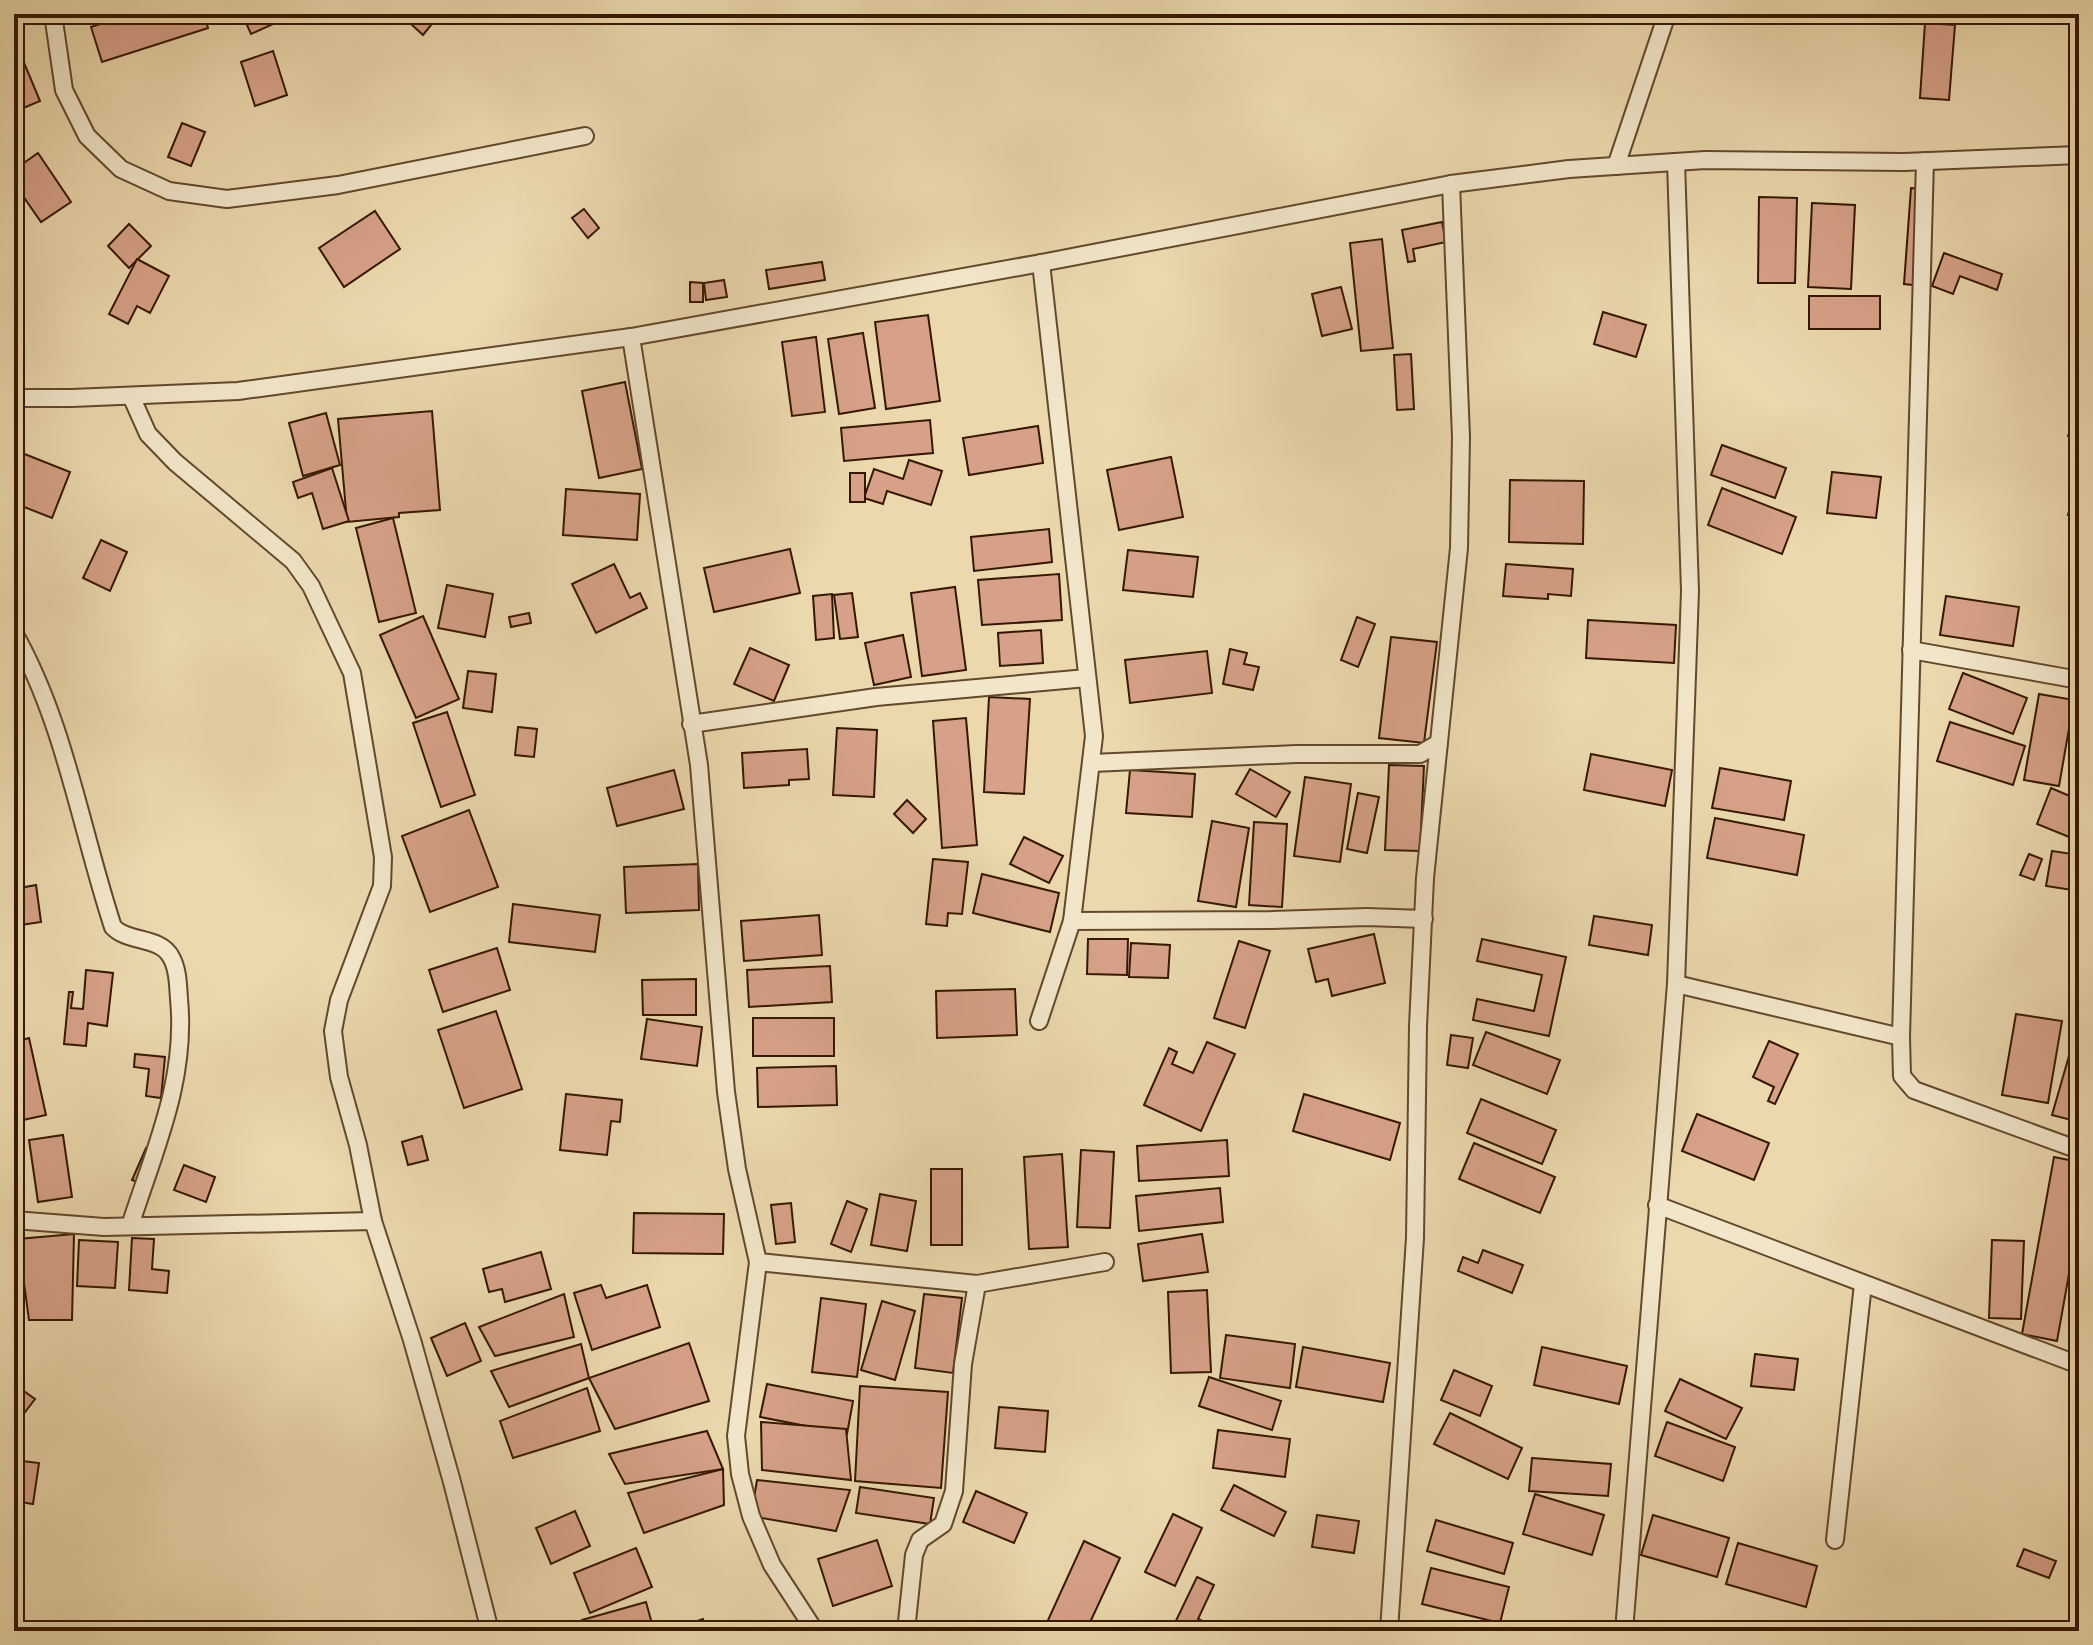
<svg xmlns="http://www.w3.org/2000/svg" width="2093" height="1645" viewBox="0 0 2093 1645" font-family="'Libre Caslon Text',serif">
<rect width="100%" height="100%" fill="#ebd8ad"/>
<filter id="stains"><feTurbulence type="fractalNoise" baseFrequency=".0025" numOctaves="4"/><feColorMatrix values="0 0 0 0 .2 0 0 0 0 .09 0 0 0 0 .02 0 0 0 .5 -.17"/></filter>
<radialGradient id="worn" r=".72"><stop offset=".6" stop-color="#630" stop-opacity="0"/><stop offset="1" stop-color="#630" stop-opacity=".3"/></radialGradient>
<!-- building -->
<g fill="#d6a188" stroke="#361800" stroke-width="2">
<polygon points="130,14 204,14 208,28 102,62 91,27"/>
<polygon points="242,14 280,14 282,20 251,34"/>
<polygon points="400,14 440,14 423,35"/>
<polygon points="1925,23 1955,25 1949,100 1920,98"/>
<polygon points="273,51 287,95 255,106 241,62"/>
<polygon points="20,53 40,101 14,112 14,56"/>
<polygon points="182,123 205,132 191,166 168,157"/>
<polygon points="38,153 71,202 41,222 14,183 14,170"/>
<polygon points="1911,188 1930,190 1922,286 1904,284"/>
<polygon points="1759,197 1797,198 1795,283 1758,283"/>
<polygon points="1812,203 1855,205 1851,289 1808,287"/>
<polygon points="584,209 599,228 588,238 572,218"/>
<polygon points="375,211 400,249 344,287 319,248"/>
<polygon points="1442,222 1446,242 1413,249 1415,261 1408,262 1402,230"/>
<polygon points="129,224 151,246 129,268 108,246"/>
<polygon points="1382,239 1393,348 1361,351 1350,243"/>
<polygon points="1944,253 2002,274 1997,290 1960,276 1953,294 1932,286"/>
<polygon points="137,259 169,276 150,313 137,306 128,324 109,314"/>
<polygon points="822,262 825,280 769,289 766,270"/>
<polygon points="724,280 727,297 706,300 704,283"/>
<polygon points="690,282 703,283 703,302 690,302"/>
<polygon points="1341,287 1352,329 1322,336 1312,294"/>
<rect x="1809" y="296" width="71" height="33"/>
<polygon points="1603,312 1646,325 1636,357 1594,344"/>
<polygon points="928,315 940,401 886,409 875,322"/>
<polygon points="863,333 875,408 839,414 828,339"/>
<polygon points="816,337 825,412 792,416 782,342"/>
<polygon points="1411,354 1414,409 1397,410 1394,355"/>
<polygon points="625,382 642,469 599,478 582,391"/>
<polygon points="2079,408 2079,440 2068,436"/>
<polygon points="432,411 440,510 399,513 399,517 347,522 338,419"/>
<polygon points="326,413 340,465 303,476 289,423"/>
<polygon points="930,420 933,453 844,461 841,428"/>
<polygon points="1038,426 1043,463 969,475 963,438"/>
<polygon points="1722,445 1786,468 1775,498 1711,475"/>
<polygon points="17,451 70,472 52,518 14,503 14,458"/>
<polygon points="1171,457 1183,517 1119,530 1107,470"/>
<polygon points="909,460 942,471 931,505 887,491 883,504 864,498 874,469 903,479"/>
<polygon points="332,468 349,521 323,529 312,493 298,498 293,482"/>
<polygon points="1832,472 1881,477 1876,518 1827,513"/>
<rect x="850" y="473" width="15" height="29"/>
<polygon points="1510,480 1584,481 1583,544 1509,542"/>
<polygon points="2076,485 2079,486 2079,518 2068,515"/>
<polygon points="1722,488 1796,517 1782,554 1708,525"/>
<polygon points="566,489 640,494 637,540 563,535"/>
<polygon points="393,518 416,613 379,622 356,528"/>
<polygon points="1049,529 1052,562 974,571 971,537"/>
<polygon points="101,540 127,552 110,591 83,578"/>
<polygon points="790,549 800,593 714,612 704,568"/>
<polygon points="1128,550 1198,557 1193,597 1123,590"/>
<polygon points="614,564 630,598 640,593 647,608 596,633 572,584"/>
<polygon points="1506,564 1573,569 1571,596 1548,594 1548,599 1503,596"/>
<polygon points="1059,574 1062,620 982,625 978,580"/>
<polygon points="447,585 493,594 485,637 438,628"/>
<polygon points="955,587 966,670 922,676 911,593"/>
<polygon points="852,593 858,637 840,639 834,595"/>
<polygon points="832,594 834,638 816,640 813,596"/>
<polygon points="1946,596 2019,607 2013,646 1940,635"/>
<polygon points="529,613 531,623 511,627 509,617"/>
<polygon points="423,616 459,699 416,718 380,635"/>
<polygon points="1357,617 1375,624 1358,667 1341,660"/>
<polygon points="1588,620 1676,625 1674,663 1586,658"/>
<polygon points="1041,630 1043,663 1000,666 998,633"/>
<polygon points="903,635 911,677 874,685 865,643"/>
<polygon points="1391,637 1437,642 1424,743 1379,738"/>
<polygon points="750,648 789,665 774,701 734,684"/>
<polygon points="1230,649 1247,653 1244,664 1259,667 1253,690 1223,684"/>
<polygon points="1207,651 1212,693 1130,703 1125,660"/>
<polygon points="468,671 496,674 492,712 463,708"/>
<polygon points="1963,673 2027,698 2013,734 1949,709"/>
<polygon points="2039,694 2074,700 2059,786 2024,780"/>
<polygon points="989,697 1030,699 1024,794 984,792"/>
<polygon points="447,712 475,795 441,807 413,723"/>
<polygon points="966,718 977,845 942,848 933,721"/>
<polygon points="1950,722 2025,746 2013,785 1937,761"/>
<polygon points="518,727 537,729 534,757 515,755"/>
<polygon points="837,728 877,730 874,797 833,795"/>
<polygon points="807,749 809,779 789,780 789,785 744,788 742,753"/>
<polygon points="1591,754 1672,770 1665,806 1584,790"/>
<polygon points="1389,765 1424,766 1420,851 1385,850"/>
<polygon points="1720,768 1791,781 1784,820 1712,808"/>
<polygon points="1250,769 1290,792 1276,817 1236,794"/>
<polygon points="674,770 684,809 617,826 607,788"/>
<polygon points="1130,770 1195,774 1192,817 1126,813"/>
<polygon points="1305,777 1351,784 1340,862 1294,856"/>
<polygon points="2051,788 2079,800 2079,841 2037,824"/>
<polygon points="1358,793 1379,797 1367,853 1347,849"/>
<polygon points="907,800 926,819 913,833 894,814"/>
<polygon points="469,810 498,887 430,912 402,836"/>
<polygon points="1715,818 1804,835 1797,875 1707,858"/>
<polygon points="1212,821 1249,828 1236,907 1198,901"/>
<polygon points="1254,822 1287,824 1282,907 1249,905"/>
<polygon points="23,824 24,848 14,848 14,825"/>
<polygon points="1024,837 1063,856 1049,883 1010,864"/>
<polygon points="2052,851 2079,855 2079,891 2046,886"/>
<polygon points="2029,854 2042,859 2034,880 2020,875"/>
<polygon points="933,859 968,862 962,914 948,913 947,926 926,924"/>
<polygon points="698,864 699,910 626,913 624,867"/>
<polygon points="982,874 1059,893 1050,932 973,913"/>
<polygon points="36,885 41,922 14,926 14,889"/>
<polygon points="513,904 600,915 595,952 509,942"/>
<polygon points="819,915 822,955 744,961 741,921"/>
<polygon points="1594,916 1652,925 1648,955 1589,945"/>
<polygon points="1374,934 1385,983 1332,996 1328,979 1316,982 1308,949"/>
<polygon points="1088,939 1128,939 1127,975 1087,974"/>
<polygon points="1482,939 1566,957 1549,1036 1473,1020 1477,999 1534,1011 1542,975 1477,961"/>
<polygon points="1239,941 1270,951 1245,1028 1214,1018"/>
<polygon points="1131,943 1170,945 1168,978 1129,977"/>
<polygon points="497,948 510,990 443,1012 429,970"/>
<polygon points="830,966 832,1002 749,1007 747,970"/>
<polygon points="86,970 113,973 107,1026 88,1023 86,1046 64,1044 69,992 73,992 71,1008 83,1009"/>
<polygon points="696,979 696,1015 643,1015 642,980"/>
<polygon points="1015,989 1017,1035 937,1038 936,991"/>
<polygon points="496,1011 522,1089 464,1108 438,1030"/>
<polygon points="2016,1014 2062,1021 2048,1103 2002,1095"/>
<rect x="753" y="1018" width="81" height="38"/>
<polygon points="647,1019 702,1027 697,1066 641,1059"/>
<polygon points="1486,1032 1560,1060 1547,1094 1473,1065"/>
<polygon points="1451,1035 1473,1038 1468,1068 1447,1065"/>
<polygon points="2075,1035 2079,1036 2079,1122 2052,1115"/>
<polygon points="29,1038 46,1115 14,1122 14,1042"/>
<polygon points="1769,1041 1798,1054 1775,1104 1768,1101 1774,1087 1753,1077"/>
<polygon points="1207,1042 1235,1054 1201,1131 1144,1105 1169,1048 1177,1052 1172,1064 1193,1073"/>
<polygon points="135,1054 165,1057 161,1098 146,1096 149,1069 134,1067"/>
<polygon points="836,1066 837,1105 758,1107 757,1068"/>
<polygon points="566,1094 622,1100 620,1122 611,1121 607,1155 560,1150"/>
<polygon points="1304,1094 1400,1123 1390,1160 1293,1131"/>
<polygon points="1481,1099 1556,1130 1542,1164 1467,1133"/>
<polygon points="1697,1114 1769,1143 1754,1180 1682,1151"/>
<polygon points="63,1135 72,1197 38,1202 29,1140"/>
<polygon points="422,1136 428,1160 408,1165 402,1142"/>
<polygon points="1227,1140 1229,1176 1139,1181 1137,1146"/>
<polygon points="1474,1143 1555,1177 1540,1213 1459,1179"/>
<polygon points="146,1148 160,1154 146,1186 132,1180"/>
<polygon points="1081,1150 1114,1152 1110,1228 1077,1227"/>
<polygon points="1062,1154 1068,1247 1029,1249 1024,1157"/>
<polygon points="2054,1157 2079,1162 2079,1218 2057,1341 2022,1334"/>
<polygon points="184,1165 215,1177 206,1202 174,1190"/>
<rect x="931" y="1169" width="31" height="76"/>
<polygon points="1220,1188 1223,1222 1139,1231 1136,1196"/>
<polygon points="880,1194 916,1201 907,1251 871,1245"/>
<polygon points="847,1201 867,1209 851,1252 831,1244"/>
<polygon points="791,1203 795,1242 776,1244 771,1205"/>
<polygon points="634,1213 724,1214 723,1254 633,1253"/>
<polygon points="74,1234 72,1320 29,1320 18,1239"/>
<polygon points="1202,1234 1208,1272 1143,1281 1138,1244"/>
<polygon points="132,1238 154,1239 152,1269 169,1271 167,1293 129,1290"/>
<polygon points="79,1240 118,1242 115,1288 77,1286"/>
<polygon points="1992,1240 2024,1241 2021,1319 1989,1318"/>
<polygon points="1483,1250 1523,1265 1512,1293 1458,1271 1463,1257 1478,1263"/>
<polygon points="541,1252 551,1289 505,1302 502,1289 489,1292 483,1269"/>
<polygon points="601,1285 606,1298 647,1285 660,1327 592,1350 574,1293"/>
<polygon points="1207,1290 1211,1372 1171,1373 1168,1292"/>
<polygon points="564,1294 574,1337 495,1356 479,1327"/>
<polygon points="924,1294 962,1298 953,1373 915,1368"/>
<polygon points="821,1298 866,1304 857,1377 812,1372"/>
<polygon points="882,1301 915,1311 895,1380 861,1370"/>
<polygon points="465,1323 481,1361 447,1376 431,1338"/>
<polygon points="1226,1335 1295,1344 1290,1388 1220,1378"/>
<polygon points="689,1343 709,1401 615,1429 589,1378"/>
<polygon points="581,1344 589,1378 509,1407 491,1371"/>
<polygon points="1303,1347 1390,1363 1383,1402 1296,1387"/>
<polygon points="1542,1347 1627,1366 1619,1404 1534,1385"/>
<polygon points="1755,1354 1798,1359 1794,1390 1751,1386"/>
<polygon points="1454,1370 1492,1386 1480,1416 1441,1400"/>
<polygon points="1209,1377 1281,1401 1272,1430 1199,1406"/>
<polygon points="1680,1379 1742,1408 1726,1439 1665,1411"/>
<polygon points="14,1384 35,1399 16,1424 14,1423"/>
<polygon points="767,1384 853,1401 847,1434 760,1417"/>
<polygon points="860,1386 948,1392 941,1488 855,1481"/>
<polygon points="587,1388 600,1431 513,1458 500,1421"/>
<polygon points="999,1407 1048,1411 1045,1452 995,1448"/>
<polygon points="1450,1413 1522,1448 1508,1479 1434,1444"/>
<polygon points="761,1422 846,1429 851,1480 762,1470"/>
<polygon points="1667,1422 1735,1447 1723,1481 1655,1456"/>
<polygon points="1218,1430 1290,1439 1285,1477 1213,1468"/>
<polygon points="707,1431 723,1469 625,1484 609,1454"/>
<polygon points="1532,1458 1611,1464 1608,1496 1529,1491"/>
<polygon points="14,1460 39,1463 33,1504 14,1501"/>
<polygon points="723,1469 724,1505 644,1533 628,1493"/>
<polygon points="757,1480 850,1490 836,1531 751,1516"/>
<polygon points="1234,1485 1286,1512 1274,1536 1221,1510"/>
<polygon points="860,1487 934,1498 930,1524 856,1513"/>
<polygon points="976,1491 1027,1513 1014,1543 963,1522"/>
<polygon points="1535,1494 1604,1515 1592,1555 1523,1534"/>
<polygon points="575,1511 590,1546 551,1564 536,1528"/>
<polygon points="1173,1514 1202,1528 1175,1586 1145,1572"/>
<polygon points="1317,1515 1359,1521 1354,1553 1312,1547"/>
<polygon points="1653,1515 1729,1538 1717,1577 1641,1555"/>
<polygon points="1436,1520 1513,1543 1504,1574 1427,1551"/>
<polygon points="877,1540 892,1586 833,1606 818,1559"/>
<polygon points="1084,1541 1120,1558 1086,1631 1048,1631 1044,1629"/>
<polygon points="1738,1543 1817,1566 1806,1607 1726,1584"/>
<polygon points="636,1548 652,1587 590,1613 574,1573"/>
<polygon points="2024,1549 2056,1561 2049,1578 2017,1566"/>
<polygon points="1431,1568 1509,1587 1500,1623 1422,1604"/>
<polygon points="1197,1577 1214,1585 1198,1619 1211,1625 1208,1631 1171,1631"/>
<polygon points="646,1602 654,1631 585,1631 582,1620"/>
<polygon points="703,1619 707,1631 667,1631"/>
</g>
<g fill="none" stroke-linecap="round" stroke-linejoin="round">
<defs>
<g id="street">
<polyline points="53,14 64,90 87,136 121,169 169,191 227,199 338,185 585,136"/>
<polyline points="1925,161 1901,1037 1902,1076 1914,1090 2079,1150"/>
<polyline points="1616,166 1667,14"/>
<polyline points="631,337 699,765 726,1092 737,1169 758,1262 736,1436 740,1474 751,1516 772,1565 815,1631"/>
<polyline points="131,396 148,434 175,462 293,561 311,586 352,673 383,857 382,886 339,1000 333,1031 339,1077 358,1145 373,1221 412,1340 452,1482 490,1631"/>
<polyline points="14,398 72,398 238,391 631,337 1041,263 1451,184 1569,169 1705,160 1904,162 2079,155"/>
<path d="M 14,633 C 65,723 81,830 113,927 C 128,943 160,936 171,957 C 178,969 178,985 179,999 C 187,1080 154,1151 130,1226"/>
<polyline points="1911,650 2079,680"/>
<polyline points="691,724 876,697 1087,678"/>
<polyline points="1092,763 1296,754 1420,754 1439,743"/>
<polyline points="1072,921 1272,920 1367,917 1424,919"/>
<polyline points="1676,984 1901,1037"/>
<polyline points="1039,1021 1072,921 1094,736 1041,263"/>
<polyline points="1657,1205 2079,1365"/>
<polyline points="14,1220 104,1227 373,1221"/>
<polyline points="758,1262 977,1284 1105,1262"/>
<polyline points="1835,1540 1863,1284"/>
<polyline points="906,1631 914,1555 920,1540 943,1524 954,1491 963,1364 977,1284"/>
<polyline points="1389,1631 1415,1238 1418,1026 1425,878 1459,548 1461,437 1451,184"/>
<polyline points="1624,1631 1676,984 1690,591 1676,162"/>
</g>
</defs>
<!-- street casing -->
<use href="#street" stroke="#63482b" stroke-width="20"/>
<!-- street -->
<use href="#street" stroke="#f2e6ca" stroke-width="16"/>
</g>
<!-- margin -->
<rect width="2093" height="1645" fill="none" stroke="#ebd8ad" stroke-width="48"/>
<rect x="16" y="16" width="2061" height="1613" fill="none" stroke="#361800" stroke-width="4"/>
<rect x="24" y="24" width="2045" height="1597" fill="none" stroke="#361800" stroke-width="2"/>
<rect width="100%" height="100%" filter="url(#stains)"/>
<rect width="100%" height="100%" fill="url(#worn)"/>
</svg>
